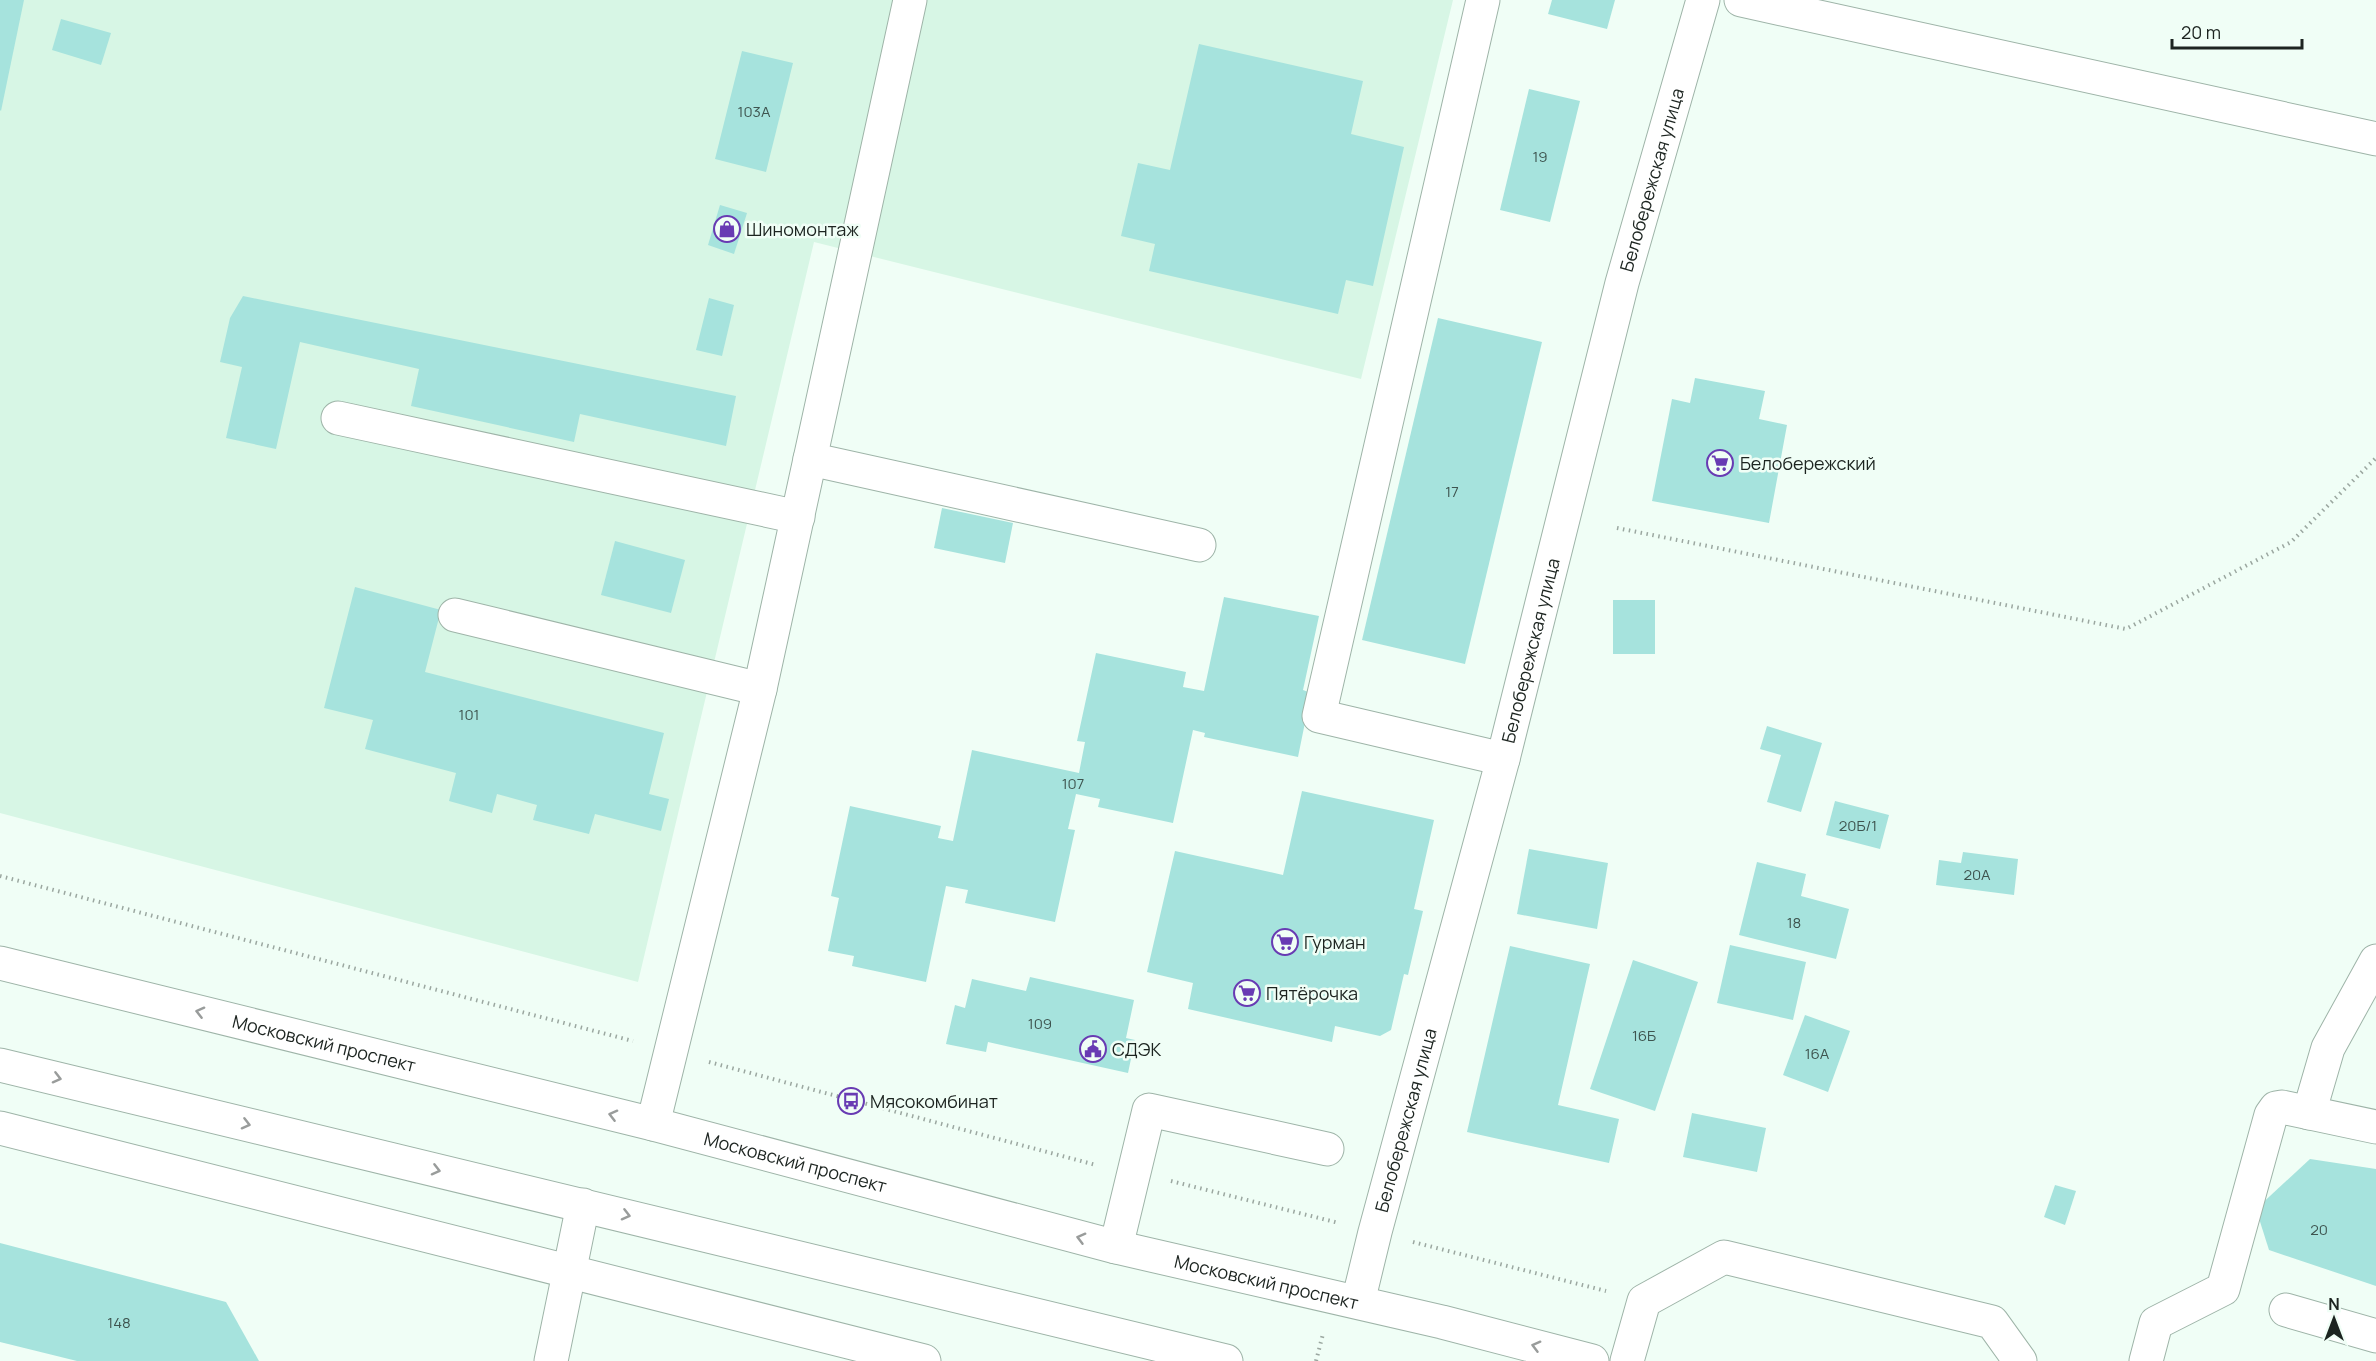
<svg xmlns="http://www.w3.org/2000/svg" width="2376" height="1361" viewBox="0 0 2376 1361" font-family="Manrope,sans-serif">
<rect width="100%" height="100%" fill="#f0fef6"/>
<!-- built -->
<polygon fill="#d7f6e5" points="0,0 1453,0 1361,379 814,242 638,982 0,813"/>
<!-- building -->
<g fill="#a6e3dd">
<polygon points="0,0 24,0 1,111 0,110"/>
<polygon points="1552,0 1615,0 1607,29 1548,14"/>
<polygon points="61,19 111,33 101,65 52,50"/>
<polygon points="1199,44 1363,81 1351,134 1404,147 1373,286 1346,280 1338,314 1149,271 1155,244 1121,236 1138,163 1170,170"/>
<polygon points="742,51 793,63 766,172 715,159"/>
<polygon points="1529,89 1580,101 1550,222 1500,210"/>
<polygon points="720,205 747,213 734,254 708,245"/>
<polygon points="243,296 736,396 726,446 580,414 574,442 411,406 419,369 300,342 276,449 226,438 242,367 220,362 230,318"/>
<polygon points="709,298 734,305 722,356 696,350"/>
<polygon points="1438,318 1542,342 1465,664 1362,640"/>
<polygon points="1695,378 1765,391 1759,419 1787,425 1769,523 1652,501 1672,399 1690,403"/>
<polygon points="942,508 1013,523 1005,563 934,548"/>
<polygon points="615,541 685,560 671,613 601,595"/>
<polygon points="355,587 441,610 425,672 664,733 649,794 669,799 661,831 595,814 589,834 533,820 537,805 497,794 492,813 449,801 456,773 365,749 373,720 324,708"/>
<polygon points="1224,597 1319,616 1303,690 1311,693 1298,757 1204,737 1205,733 1193,730 1173,823 1098,807 1100,799 1076,794 1068,829 1075,830 1055,922 965,903 968,890 946,886 926,982 852,966 854,956 828,951 839,898 831,896 850,806 941,826 938,838 953,841 972,750 1079,773 1085,742 1077,741 1096,653 1186,672 1183,687 1204,691"/>
<rect x="1613" y="600" width="42" height="54"/>
<polygon points="1767,726 1822,743 1801,812 1767,802 1781,755 1760,749"/>
<polygon points="1302,791 1434,820 1414,909 1423,911 1408,975 1404,974 1391,1030 1380,1036 1335,1026 1332,1042 1188,1009 1193,983 1147,972 1175,851 1283,875"/>
<polygon points="1835,801 1889,815 1880,849 1826,835"/>
<polygon points="1529,849 1608,863 1597,929 1517,914"/>
<polygon points="1963,852 2018,859 2014,895 1936,885 1939,860 1961,863"/>
<polygon points="1757,862 1806,874 1801,896 1849,909 1836,959 1739,935"/>
<polygon points="1730,945 1806,962 1793,1020 1717,1003"/>
<polygon points="1510,946 1590,964 1558,1105 1619,1119 1609,1163 1467,1132"/>
<polygon points="1633,960 1698,982 1655,1111 1590,1089"/>
<polygon points="1030,977 1134,1000 1126,1038 1135,1040 1128,1073 988,1042 986,1052 946,1044 955,1005 965,1008 972,979 1026,991"/>
<polygon points="1805,1015 1850,1031 1828,1092 1783,1075"/>
<polygon points="1692,1113 1766,1128 1757,1172 1683,1157"/>
<polygon points="2310,1159 2376,1169 2376,1286 2269,1250 2256,1209"/>
<polygon points="2055,1185 2076,1191 2065,1225 2044,1217"/>
<polygon points="0,1243 226,1302 259,1361 77,1361 0,1342"/>
</g>
<g fill="none" stroke-linecap="round" stroke-linejoin="round">
<defs>
<g id="minor">
<polyline points="1483,0 1319,716 1503,759"/>
<polyline points="1741,0 2376,139"/>
<polyline points="338,418 798,517"/>
<polyline points="810,459 1199,545"/>
<polyline points="455,615 760,689"/>
<polyline points="2309,1113 2328,1048 2376,961"/>
<polyline points="653,1124 760,689 910,0"/>
<polyline points="0,1128 924,1361"/>
<polyline points="1116,1247 1149,1110 1327,1149"/>
<path id="s1" d="M 1358,1302 L 1375,1232 L 1503,759 L 1622,283 L 1703,0"/>
<polyline points="2286,1310 2376,1336"/>
<polyline points="551,1361 583,1205"/>
<polyline points="1627,1361 1644,1301 1724,1257 1992,1322 2020,1361"/>
<polyline points="2146,1361 2156,1323 2223,1289 2271,1115 2276,1108 2282,1107 2376,1127"/>
</g>
<g id="major">
<path id="s2" d="M 0,963 L 653,1124 L 1116,1247 L 1442,1322 L 1592,1361"/>
<polyline points="0,1065 1226,1361"/>
</g>
</defs>
<!-- minor casing -->
<use href="#minor" stroke="#9eb4a8" stroke-width="35"/>
<!-- major casing -->
<use href="#major" stroke="#9eb4a8" stroke-width="35"/>
<!-- path -->
<g stroke="#9ba7a0" stroke-width="4" stroke-dasharray="1.5 4.5" stroke-linecap="butt">
<polyline points="1617,528 2126,629 2291,542 2376,458"/>
<polyline points="0,876 633,1041"/>
<polyline points="709,1062 1096,1165"/>
<polyline points="1171,1181 1339,1223"/>
<polyline points="1413,1242 1606,1291"/>
<polyline points="1316,1361 1323,1334"/>
</g>
<!-- minor -->
<use href="#minor" stroke="#fff" stroke-width="33"/>
<!-- major -->
<use href="#major" stroke="#fff" stroke-width="33"/>
</g>
<!-- one-way arrows -->
<defs><path id="oneway-chevron" d="M-2-3.5L2.5 0L-2 3.5" fill="none" stroke-width="1.6" stroke-linecap="round" stroke-linejoin="round" transform="scale(1.5)"/></defs>
<g stroke="#999c9b">
<use href="#oneway-chevron" transform="translate(200 1012) rotate(-166)"/>
<use href="#oneway-chevron" transform="translate(57 1078) rotate(14)"/>
<use href="#oneway-chevron" transform="translate(613 1115) rotate(-166)"/>
<use href="#oneway-chevron" transform="translate(246 1124) rotate(14)"/>
<use href="#oneway-chevron" transform="translate(436 1170) rotate(14)"/>
<use href="#oneway-chevron" transform="translate(626 1215) rotate(14)"/>
<use href="#oneway-chevron" transform="translate(1081 1238) rotate(-165)"/>
<use href="#oneway-chevron" transform="translate(1536 1346) rotate(-165)"/>
</g>
<!-- icons -->
<defs>
<symbol id="shop-ring" viewBox="-11 -11 22 22"><circle r="9.5" fill="#f0fef6" stroke="#683bb3" stroke-width="1.5"/><path d="M-5-2.5h2.3a2.7 3.5 0 0 1 5.4 0H5L5.5 6h-11ZM-1.5-2.5h3a1.5 2.3 0 0 0-3 0Z" fill="#683bb3"/></symbol>
<symbol id="supermarket-ring" viewBox="-11 -11 22 22"><circle r="9.5" fill="#f0fef6" stroke="#683bb3" stroke-width="1.5"/><path d="M-6-5.5h2.5l.6 2H6L4.5 2H-2.5L-4.4-4H-6ZM-1.5 3.2a1.3 1.3 0 1 0 .1 0ZM3 3.2a1.3 1.3 0 1 0 .1 0Z" fill="#683bb3"/></symbol>
<symbol id="civic-ring" viewBox="-11 -11 22 22"><circle r="9.5" fill="#f0fef6" stroke="#683bb3" stroke-width="1.5"/><path d="M-.6-6.5H3V-4.5H.6V-3L4-1V1h2V6H-6V1h2V-1L-.6-3ZM-1.2 2.5V6h2.4V2.5Z" fill="#683bb3"/></symbol>
<symbol id="bus-ring" viewBox="-11 -11 22 22"><circle r="9.5" fill="#f0fef6" stroke="#683bb3" stroke-width="1.5"/><path d="M-5-6H5V4H4V6H2V4H-2V6H-4V4H-5ZM-3.5-4V0h7V-4ZM-3.5 1.2v1.5H-2V1.2ZM2 1.2v1.5H3.5V1.2Z" fill="#683bb3"/></symbol>
</defs>
<g fill-rule="evenodd">
<use href="#shop-ring" x="712" y="214" width="30" height="30"/>
<use href="#supermarket-ring" x="1705" y="448" width="30" height="30"/>
<use href="#supermarket-ring" x="1270" y="927" width="30" height="30"/>
<use href="#supermarket-ring" x="1232" y="978" width="30" height="30"/>
<use href="#civic-ring" x="1078" y="1034" width="30" height="30"/>
<use href="#bus-ring" x="836" y="1086" width="30" height="30"/>
</g>
<g text-anchor="middle" dominant-baseline="central" stroke-width="5" stroke-linejoin="round" paint-order="stroke">
<!-- number labels -->
<g font-size="15" fill="#3e544f">
<text x="754" y="111">103А</text>
<text x="1540" y="156">19</text>
<text x="1452" y="491">17</text>
<text x="469" y="714">101</text>
<text x="1073" y="783">107</text>
<text x="1858" y="825">20Б/1</text>
<text x="1977" y="874">20А</text>
<text x="1794" y="922">18</text>
<text x="1040" y="1023">109</text>
<text x="1644" y="1035">16Б</text>
<text x="1817" y="1053">16А</text>
<text x="2319" y="1229">20</text>
<text x="119" y="1322">148</text>
</g>
<!-- street labels -->
<g font-size="18" fill="#1c2420" stroke="#f0fef6">
<text stroke="none"><textPath href="#s1" startOffset="1160">Белобережская улица</textPath></text>
<text stroke="none"><textPath href="#s1" startOffset="674">Белобережская улица</textPath></text>
<text stroke="none"><textPath href="#s2" startOffset="334">Московский проспект</textPath></text>
<text stroke="none"><textPath href="#s1" startOffset="188">Белобережская улица</textPath></text>
<text stroke="none"><textPath href="#s2" startOffset="820">Московский проспект</textPath></text>
<text stroke="none"><textPath href="#s2" startOffset="1306">Московский проспект</textPath></text>
</g>
<!-- poi labels -->
<g font-size="18" fill="#1c2420" stroke="#f0fef6" text-anchor="start">
<text x="746" y="229">Шиномонтаж</text>
<text x="1740" y="463">Белобережский</text>
<text x="1304" y="942">Гурман</text>
<text x="1266" y="993">Пятёрочка</text>
<text x="1112" y="1049">СДЭК</text>
<text x="870" y="1101">Мясокомбинат</text>
</g>
</g>
<!-- north arrow -->
<g transform="translate(2334 1319)" stroke="#f0fef6" stroke-width="4.5" paint-order="stroke">
<path d="M0-4.5L10 22L0 15L-10 22Z" fill="#1c2420"/>
<text y="-9" font-size="16" font-weight="bold" text-anchor="middle" fill="#1c2420">N</text>
</g>
<!-- scale -->
<path d="M2172 39v9h130v-9" fill="none" stroke="#1c2420" stroke-width="3"/>
<text x="2181" y="39" font-size="18" fill="#1c2420" stroke="#f0fef6" stroke-width="4.5" paint-order="stroke">20 m</text>
</svg>
